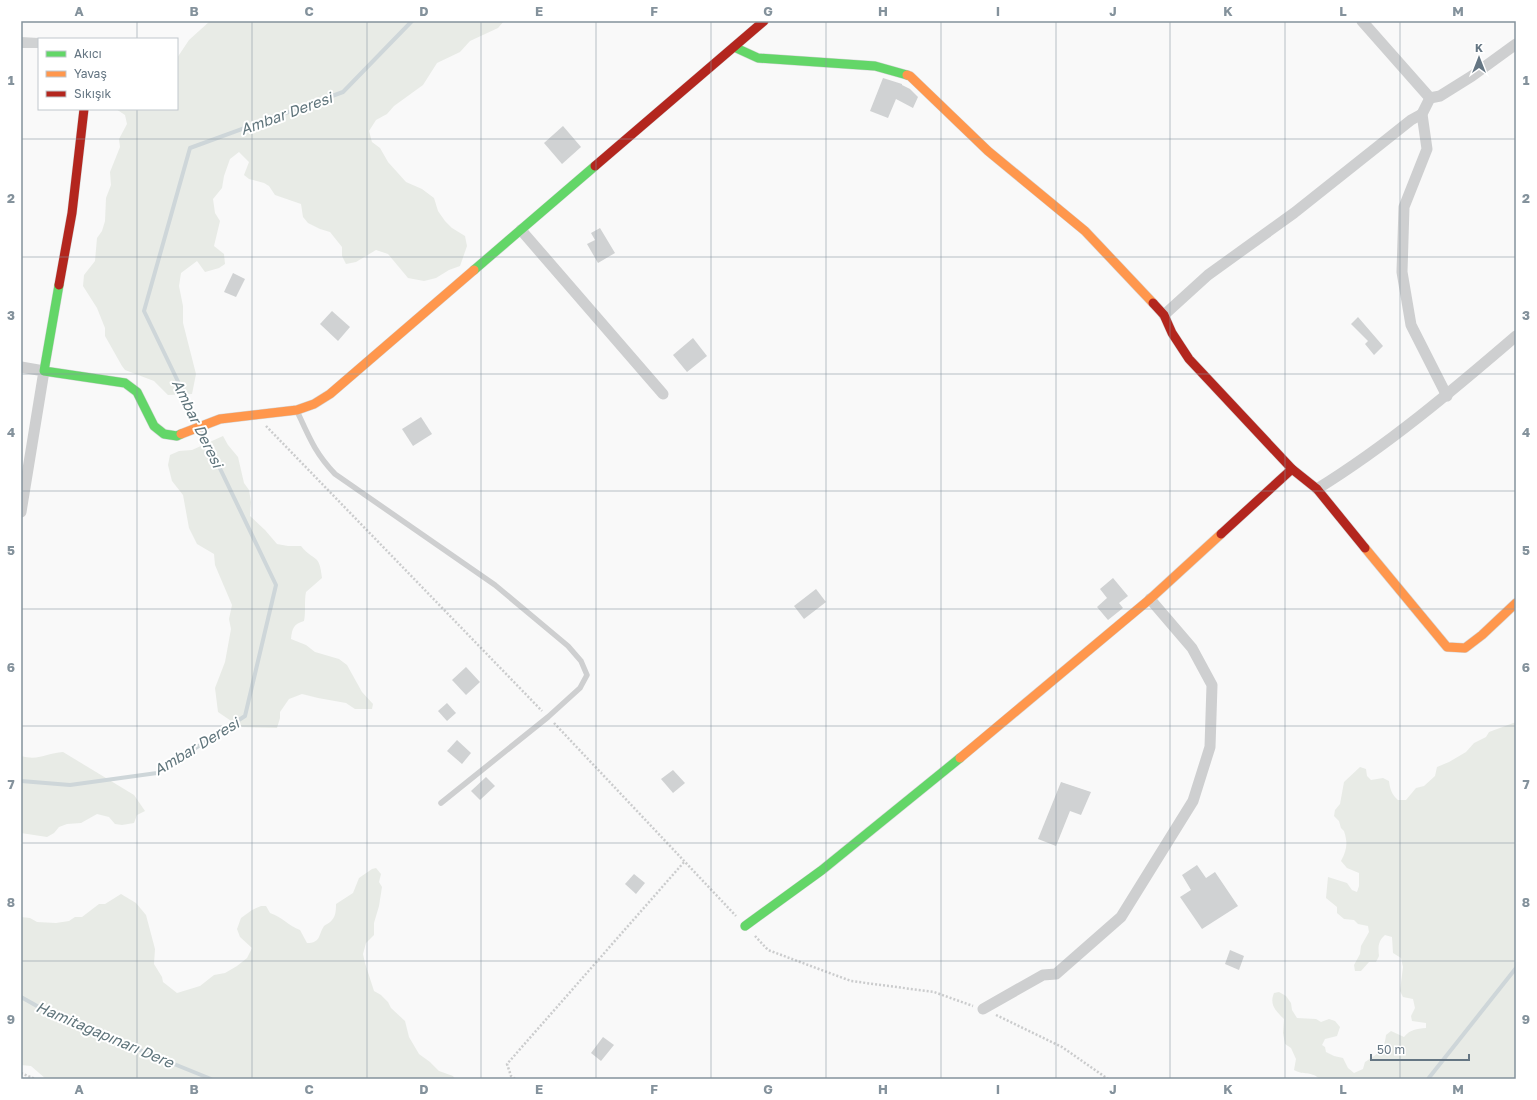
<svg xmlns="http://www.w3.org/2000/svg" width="1537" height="1100" viewBox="0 0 1537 1100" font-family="'Golos Text',sans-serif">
<rect width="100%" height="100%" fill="#f9f9f9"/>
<!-- green -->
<g fill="#e8ebe6">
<polygon points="210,21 504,21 498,28 470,41 460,52 437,63 423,85 394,106 387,114 376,120 369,131 372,142 380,148 388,162 406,182 422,189 434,198 438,211 445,221 452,228 465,236 467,246 460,266 449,270 436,278 424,281 408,278 388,254 376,250 356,262 346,264 342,256 342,247 330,232 320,229 308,223 303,217 301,204 275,195 269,186 264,183 249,179 244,175 249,162 239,152 230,159 224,176 222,188 213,199 215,213 220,221 214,246 224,254 225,264 219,268 205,272 197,261 181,273 179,286 183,306 183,323 196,374 192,394 168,395 154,381 125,370 122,366 105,336 105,328 97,308 83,286 84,275 95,261 97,238 102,231 105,221 106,198 111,185 110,172 120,147 119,139 127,124 125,115 116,109 177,109 177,58 189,40"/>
<path d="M 223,436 L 228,445 L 238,457 L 244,483 L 249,490 L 251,502 L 250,516 L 265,530 L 277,544 L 288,546 L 301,546 C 315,563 319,552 322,578 L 306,592 C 304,602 306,610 304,621 C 294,624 292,628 291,639 L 306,645 L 315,652 L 339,659 L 347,665 L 362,692 L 373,704 L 372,709 L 355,709 L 346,703 L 318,698 L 302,694 L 289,699 L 280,712 L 280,718 L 277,728 L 240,727 L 218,712 L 215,688 L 225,662 L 231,629 L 229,619 L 232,605 L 215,565 L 214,554 L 197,544 L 189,528 L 183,495 L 172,481 L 168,465 L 170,455 L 179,451 L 192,450 Z"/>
<path d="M 1516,722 L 1516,1079 L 1320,1079 C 1309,1070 1305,1076 1294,1070 L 1296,1059 L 1291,1048 L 1285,1044 L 1283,1033 L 1284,1019 C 1276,1011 1269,1005 1274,993 L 1279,992 L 1286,996 L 1291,1003 L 1292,1010 L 1297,1018 L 1316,1019 L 1321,1022 L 1329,1019 L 1335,1021 L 1340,1027 L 1337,1036 L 1325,1039 L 1322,1045 L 1325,1047 L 1326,1052 L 1334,1056 L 1343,1058 L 1348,1068 L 1354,1073 L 1363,1069 L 1365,1062 C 1378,1053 1384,1052 1386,1035 L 1391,1031 L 1404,1037 C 1411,1029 1416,1029 1426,1028 L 1426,1023 L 1412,1021 L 1411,1016 L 1415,1008 L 1413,999 L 1403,997 L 1400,991 L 1403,967 L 1401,958 L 1393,953 L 1392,937 L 1385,935 C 1378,941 1378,947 1379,956 L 1376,962 L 1369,962 L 1361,971 L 1355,971 L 1354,965 L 1360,954 L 1361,946 L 1369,932 L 1368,926 L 1358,924 L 1354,920 L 1344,919 L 1337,913 L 1337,907 L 1326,898 L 1328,877 L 1347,883 L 1352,890 L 1357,892 L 1359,886 L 1359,873 L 1347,868 L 1341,861 C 1347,850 1348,843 1344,831 L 1341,828 L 1339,821 L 1334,816 L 1335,810 L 1340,804 L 1344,782 L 1360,767 L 1366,769 L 1367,776 L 1371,780 L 1383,778 L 1389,781 C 1390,789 1392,795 1398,800 L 1406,800 L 1416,788 L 1424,786 L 1435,776 L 1437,767 L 1449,762 L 1466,752 L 1474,743 L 1486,737 L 1489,732 Z"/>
<path d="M 63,752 L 134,795 L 145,811 L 137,815 L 134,823 L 122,825 L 115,824 L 109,817 L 97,814 L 81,823 L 67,824 L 59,827 L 54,833 L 47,837 L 21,833 L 21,756 C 39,761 47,753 63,752 Z"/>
<path d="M 376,868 L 381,874 L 379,882 L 382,887 L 379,906 L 374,923 L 374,935 L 366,943 L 363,954 L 365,963 L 374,991 L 381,995 L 388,1002 L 391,1008 L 405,1021 L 409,1037 L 419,1054 L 430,1062 L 439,1071 L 453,1076 L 455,1079 L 46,1079 L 31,1066 L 21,1065 L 21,917 L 30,918 L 37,922 L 56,923 L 69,921 L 75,917 L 82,917 L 99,904 L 105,904 L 121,894 L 136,903 L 146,915 L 155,949 L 154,964 L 162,977 L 163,982 L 177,993 L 200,986 L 214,975 L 225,973 L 237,966 L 247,958 L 252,948 L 240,937 L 237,929 L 241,918 L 252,910 L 261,906 L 266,906 L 270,913 C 282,917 289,926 300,930 L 307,943 C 321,943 318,935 324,926 C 326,924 330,923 332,920 C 336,916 336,909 336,904 L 353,893 L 359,878 L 372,869 Z"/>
</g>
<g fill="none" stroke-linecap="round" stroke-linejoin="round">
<!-- stream -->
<g stroke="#ced6d9" stroke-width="4">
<polyline points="199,425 144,311 190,148 343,92 412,21"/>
<polyline points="21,781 70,785 157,773 245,716 276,585 202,431"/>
<polyline points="21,997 53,1015 211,1079"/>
<polyline points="1428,1079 1516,968"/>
</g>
</g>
<!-- building -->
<g fill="#d0d2d3">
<polygon points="21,37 39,38 39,48 21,48"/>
<polygon points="883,78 902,84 902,85 910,89 918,97 913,108 896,99 888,118 870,111"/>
<polygon points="563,126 581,147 562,164 544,143"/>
<polygon points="600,228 615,253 598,263 587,244 595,240 591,233"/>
<polygon points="233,273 245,279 236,297 224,292"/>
<polygon points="332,311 350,327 338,341 320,324"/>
<polygon points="1358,317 1383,346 1374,355 1365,344 1368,341 1351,324"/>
<polygon points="693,338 707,356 687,372 673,355"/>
<polygon points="421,417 432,434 413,446 402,429"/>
<polygon points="1113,578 1128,596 1119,603 1123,608 1108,620 1097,607 1107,598 1100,589"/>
<polygon points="816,589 826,602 804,619 794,606"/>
<polygon points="466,667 480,682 466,695 452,680"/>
<polygon points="447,703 456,713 447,721 438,711"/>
<polygon points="457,740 471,753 462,764 447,751"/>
<polygon points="673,770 685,783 673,793 661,779"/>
<polygon points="486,777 495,786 480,800 471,791"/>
<polygon points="1061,782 1091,792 1081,815 1070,811 1056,846 1038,839"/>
<polygon points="1197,865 1206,878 1215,872 1238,906 1202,929 1180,897 1191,890 1182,875"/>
<polygon points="634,874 645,883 636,894 625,884"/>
<polygon points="1230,950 1244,956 1239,970 1225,964"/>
<polygon points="603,1037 614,1045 601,1061 591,1053"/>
</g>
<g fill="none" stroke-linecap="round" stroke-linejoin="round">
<defs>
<g id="fast">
<polyline points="734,47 758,58 875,66 907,75"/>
<polyline points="474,270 595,166"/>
<polyline points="59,285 44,371 125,383 137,392 154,426 164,434 177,436 181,434"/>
<polyline points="745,926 822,870 960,758"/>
</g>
<g id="slow">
<polyline points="907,75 910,76 988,151 1085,231 1153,303"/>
<polyline points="181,434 220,419 297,410 314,404 330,394 474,270"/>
<polyline points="1365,548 1447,647 1465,648 1482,635 1516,603"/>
<polyline points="960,758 1150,599 1221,534"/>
</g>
<g id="jam">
<polyline points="595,166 764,21"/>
<polyline points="59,285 72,213 84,109"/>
<polyline points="1153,303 1164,315 1172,333 1189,359 1292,469 1317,489 1365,548"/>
<polyline points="1221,534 1292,469"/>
</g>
</defs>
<!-- fast casing -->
<use href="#fast" stroke="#d5d6d7" stroke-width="10"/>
<!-- slow casing -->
<use href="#slow" stroke="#d5d6d7" stroke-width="10"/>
<!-- jam casing -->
<use href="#jam" stroke="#d5d6d7" stroke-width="10"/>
<!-- path -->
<g stroke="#cbcccd" stroke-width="2.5" stroke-dasharray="2 2" stroke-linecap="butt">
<polyline points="266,426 542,711"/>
<polyline points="554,723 736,916"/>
<polyline points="755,936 768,950 851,981 934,992 973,1006"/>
<polyline points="996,1015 1062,1047 1108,1079"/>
<polyline points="21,1073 35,1079"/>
<polyline points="515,1079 511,1076 507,1064 685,861"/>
</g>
<!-- lane -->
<path stroke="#cecfd0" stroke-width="5.5" d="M 297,411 C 309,437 315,453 335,474 L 495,585 L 568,646 L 581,661 L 587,675 L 580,688 L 548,717 L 441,803"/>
<!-- street -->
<g stroke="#cecfd0" stroke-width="11">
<polyline points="1362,21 1430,98"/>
<polyline points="1430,98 1422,114 1427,149 1404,207 1402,272 1411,325 1447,396"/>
<polyline points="1430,98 1440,96 1472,76 1516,44"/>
<polyline points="521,230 663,394"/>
<polyline points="1164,315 1208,275 1294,213 1411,120 1422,114"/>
<polyline points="21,367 44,371 21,512"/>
<path d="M 1317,489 C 1388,445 1452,391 1516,336"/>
<polyline points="983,1009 1043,975 1056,974 1121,917 1193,801 1210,747 1212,685 1192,648 1150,599"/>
</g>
<!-- fast -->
<use href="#fast" stroke="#63d668" stroke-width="9"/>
<!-- slow -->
<use href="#slow" stroke="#ff974d" stroke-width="9"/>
<!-- jam -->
<use href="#jam" stroke="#b3261e" stroke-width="9"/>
</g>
<!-- grid -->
<path fill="none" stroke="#84929c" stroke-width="1" stroke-opacity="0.55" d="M 137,21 L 137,39M 252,21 L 252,1079M 367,21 L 367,1079M 481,21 L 481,1079M 596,21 L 596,1079M 711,21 L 711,1079M 826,21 L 826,1079M 941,21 L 941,1079M 1056,21 L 1056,1079M 1170,21 L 1170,1079M 1285,21 L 1285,1079M 1400,21 L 1400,1079M 137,109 L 137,1079M 21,139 L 1516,139M 21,257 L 1516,257M 21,374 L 1516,374M 21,491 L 1516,491M 21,609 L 1516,609M 21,726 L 1516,726M 21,843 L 1516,843M 21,961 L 1516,961"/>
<g text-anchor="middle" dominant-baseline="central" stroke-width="4" stroke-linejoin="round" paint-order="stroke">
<!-- water labels -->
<g font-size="15" font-style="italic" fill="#60757c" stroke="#fff">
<text transform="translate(286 113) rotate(-20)">Ambar Deresi</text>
<text transform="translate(198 423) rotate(64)">Ambar Deresi</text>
<text transform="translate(196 746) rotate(-31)">Ambar Deresi</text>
<text transform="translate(105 1034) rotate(23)">Hamitağapınarı Dere</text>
</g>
</g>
<!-- border -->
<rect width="1537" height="1100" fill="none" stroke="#ffffff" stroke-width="44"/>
<!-- legend -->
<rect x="38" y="38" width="140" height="72" fill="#ffffff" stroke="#c1c8cd"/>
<rect x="46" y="51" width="20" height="6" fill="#63d668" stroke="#c1c8cd"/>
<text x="74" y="58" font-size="12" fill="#657683">Akıcı</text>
<rect x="46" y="71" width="20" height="6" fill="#ff974d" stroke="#c1c8cd"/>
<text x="74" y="78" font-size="12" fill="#657683">Yavaş</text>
<rect x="46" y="91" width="20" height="6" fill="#b3261e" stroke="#c1c8cd"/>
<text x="74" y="98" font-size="12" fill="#657683">Sıkışık</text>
<!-- north arrow -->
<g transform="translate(1479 58)" stroke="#ffffff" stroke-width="3" paint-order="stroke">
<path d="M0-3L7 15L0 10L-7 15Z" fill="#657683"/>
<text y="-6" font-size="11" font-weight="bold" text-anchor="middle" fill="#657683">K</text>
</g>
<!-- scale -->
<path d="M1371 1054v6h98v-6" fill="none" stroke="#657683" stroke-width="2"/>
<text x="1377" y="1054" font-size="12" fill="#657683" stroke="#ffffff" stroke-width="3" paint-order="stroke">50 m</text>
<rect x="22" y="22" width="1493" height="1056" fill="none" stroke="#84929c" stroke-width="1.5"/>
<g font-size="13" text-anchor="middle" font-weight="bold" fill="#84929c">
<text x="79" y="16">A</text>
<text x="194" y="16">B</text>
<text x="309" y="16">C</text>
<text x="424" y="16">D</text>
<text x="539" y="16">E</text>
<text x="654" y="16">F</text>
<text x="768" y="16">G</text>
<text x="883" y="16">H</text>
<text x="998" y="16">I</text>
<text x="1113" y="16">J</text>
<text x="1228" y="16">K</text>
<text x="1343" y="16">L</text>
<text x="1458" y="16">M</text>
<text x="11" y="85">1</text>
<text x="1526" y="85">1</text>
<text x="11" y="203">2</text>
<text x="1526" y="203">2</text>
<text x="11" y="320">3</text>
<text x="1526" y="320">3</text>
<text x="11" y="437">4</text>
<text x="1526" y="437">4</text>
<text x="11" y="555">5</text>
<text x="1526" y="555">5</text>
<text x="11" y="672">6</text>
<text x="1526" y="672">6</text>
<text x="11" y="789">7</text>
<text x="1526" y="789">7</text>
<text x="11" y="907">8</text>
<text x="1526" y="907">8</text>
<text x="11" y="1024">9</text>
<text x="1526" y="1024">9</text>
<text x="79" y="1094">A</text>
<text x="194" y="1094">B</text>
<text x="309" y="1094">C</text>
<text x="424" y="1094">D</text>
<text x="539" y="1094">E</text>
<text x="654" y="1094">F</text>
<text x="768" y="1094">G</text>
<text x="883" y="1094">H</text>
<text x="998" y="1094">I</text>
<text x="1113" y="1094">J</text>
<text x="1228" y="1094">K</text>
<text x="1343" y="1094">L</text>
<text x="1458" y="1094">M</text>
</g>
</svg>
